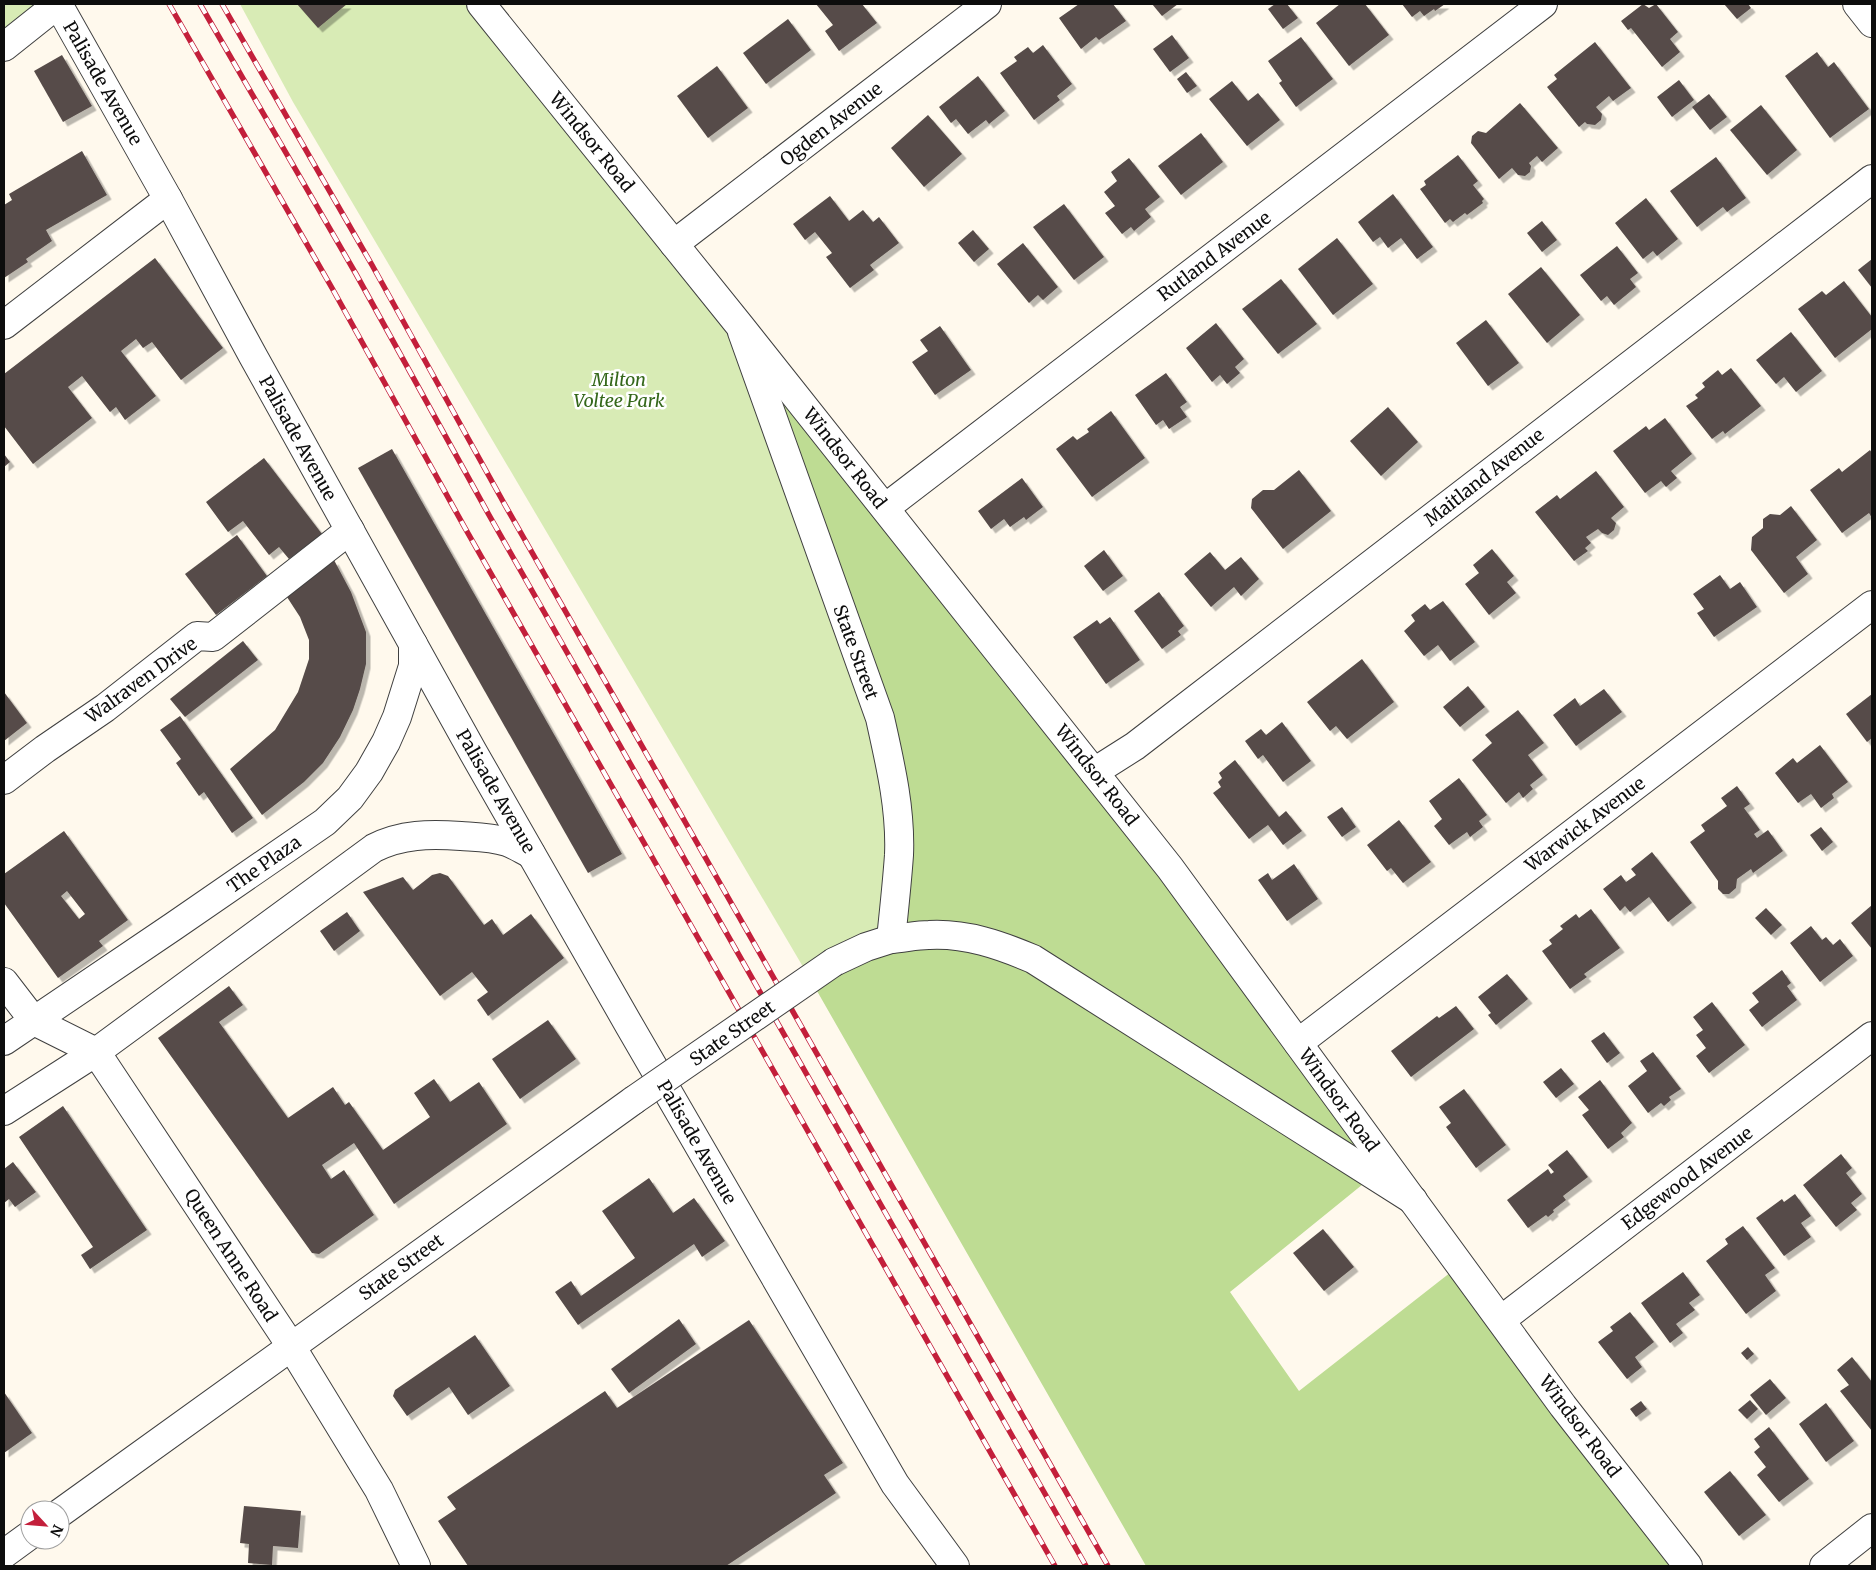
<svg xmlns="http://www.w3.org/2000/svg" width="1876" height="1570" viewBox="0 0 1876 1570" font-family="Merriweather,serif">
<defs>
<filter id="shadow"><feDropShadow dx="4.5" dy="4.5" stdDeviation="0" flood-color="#0004"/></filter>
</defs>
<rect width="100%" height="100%" fill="#fff9ed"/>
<!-- green -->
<g fill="#d8ebb5">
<polygon points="4,4 58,4 4,47"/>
<polygon points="240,4 481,4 740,326 910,821 893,918 809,977 293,102"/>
</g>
<!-- forest -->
<polygon fill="#bedc93" points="740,326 1413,1201 1373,1176 1230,1292 1299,1391 1460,1265 1688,1566 1146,1566 809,977 893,918 910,821"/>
<!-- building -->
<g fill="#564c49" fill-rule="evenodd" filter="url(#shadow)">
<polygon points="297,4 347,4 318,28"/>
<polygon points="816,4 862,4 877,23 839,51 825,31 833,25"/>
<polygon points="1079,4 1113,4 1126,21 1099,40 1096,37 1081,49 1059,18"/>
<polygon points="1152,4 1178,4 1162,16"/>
<polygon points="1275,4 1287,4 1298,18 1283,29 1268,9"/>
<polygon points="1340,4 1365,4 1389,35 1349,66 1316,23"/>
<polygon points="1402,4 1445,4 1435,11 1434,9 1424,16 1420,11 1412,17"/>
<polygon points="1643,4 1649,8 1656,4 1678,32 1670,39 1680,52 1662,67 1631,28 1628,30 1621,21"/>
<polygon points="1724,4 1748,4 1751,8 1737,19"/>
<polygon points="788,19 811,50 766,84 743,53"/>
<polygon points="1172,35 1189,58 1170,72 1153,49"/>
<polygon points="1301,37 1333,79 1296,107 1279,83 1282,81 1268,61"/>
<polygon points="1595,42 1631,88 1613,101 1609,96 1596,107 1602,114 1601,120 1595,125 1587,124 1585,122 1579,127 1547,87 1557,79 1554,75"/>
<polygon points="1043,45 1072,84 1057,96 1060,100 1034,120 1000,73 1017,61 1014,57 1028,47 1033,53"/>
<polygon points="1817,52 1828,67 1834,62 1869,109 1830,138 1785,76"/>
<polygon points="62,55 92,106 63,122 34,71"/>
<polygon points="717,66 748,108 708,138 677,96"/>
<polygon points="1186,72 1197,86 1187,93 1177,79"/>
<polygon points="978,76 1005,111 989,124 986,120 968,134 956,119 951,123 939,107"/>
<polygon points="1679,80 1694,100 1672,117 1657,97"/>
<polygon points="1232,81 1248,101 1258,93 1280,120 1247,146 1209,99"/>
<polygon points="1709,94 1727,117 1710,130 1692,107"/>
<polygon points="1520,103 1558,148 1542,162 1537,156 1529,163 1531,166 1530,172 1525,176 1518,175 1512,168 1499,179 1471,143 1472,136 1478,131 1486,133"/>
<polygon points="1761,105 1797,150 1767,175 1730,130"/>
<polygon points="928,115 962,154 924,187 891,148"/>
<polygon points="1201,133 1223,162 1181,195 1158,166"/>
<polygon points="82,151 107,195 46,230 52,241 26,259 28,262 4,278 4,205 12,200 9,194"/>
<polygon points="1458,155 1478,181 1473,185 1484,199 1482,201 1483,203 1467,215 1465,213 1453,222 1450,219 1445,223 1420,189 1426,185 1424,181"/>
<polygon points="1716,157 1746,198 1727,212 1723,207 1697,227 1670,191"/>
<polygon points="1129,158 1160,197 1145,209 1151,217 1134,231 1131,227 1122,234 1105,213 1115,206 1104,192 1117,181 1111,172"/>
<polygon points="1393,194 1433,247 1417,259 1401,238 1388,248 1380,237 1373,242 1358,222"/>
<polygon points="830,196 849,221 863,210 873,222 879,217 899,243 870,265 874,270 850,288 826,257 832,253 815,232 805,240 793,224"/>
<polygon points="1646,198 1678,239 1657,256 1653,251 1643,259 1615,223"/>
<polygon points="1064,204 1104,257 1074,280 1033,227"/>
<polygon points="1542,221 1557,240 1542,252 1527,233"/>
<polygon points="973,230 989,249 974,262 958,243"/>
<polygon points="1337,238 1373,284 1333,315 1298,269"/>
<polygon points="1023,243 1058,287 1043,300 1038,295 1029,303 997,264"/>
<polygon points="1617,246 1638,273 1630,279 1636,287 1614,305 1607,296 1601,301 1580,275"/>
<polygon points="155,258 223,348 181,380 152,342 143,348 136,339 121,351 156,396 125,420 116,407 110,412 82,376 68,387 92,418 33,464 4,426 4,374"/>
<polygon points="1872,259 1872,288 1858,270"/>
<polygon points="1541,267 1580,315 1547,343 1508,294"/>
<polygon points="1281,279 1317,324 1278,354 1242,309"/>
<polygon points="1844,281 1872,317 1872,329 1835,358 1798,309 1822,291 1826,295"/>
<polygon points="1486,320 1519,363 1488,386 1456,343"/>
<polygon points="1216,323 1244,359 1235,367 1240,373 1227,384 1220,375 1212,382 1186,348"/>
<polygon points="940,326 971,370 935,395 912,362 928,351 920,340"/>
<polygon points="1791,332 1822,371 1796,392 1784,377 1776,384 1756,360"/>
<polygon points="1731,368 1761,406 1725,434 1723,431 1712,439 1686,406 1698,398 1695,395 1705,387 1702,383 1718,370 1722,375"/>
<polygon points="1166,373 1187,402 1180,407 1187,417 1169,429 1163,420 1156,425 1135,395"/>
<polygon points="1388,407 1418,442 1381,476 1350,441"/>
<polygon points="1111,411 1145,458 1092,497 1056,449 1073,436 1077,440 1089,432 1087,429"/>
<polygon points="1665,418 1692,454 1671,471 1677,478 1666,487 1661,481 1645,493 1613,451 1646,426 1649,430"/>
<polygon points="392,449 622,854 588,873 358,468"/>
<polygon points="1870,450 1872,453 1872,518 1869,513 1842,533 1810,490 1839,468 1842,472"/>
<polygon points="4,454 10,462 4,467"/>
<polygon points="264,458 322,534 289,559 279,547 269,555 243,521 228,532 206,502"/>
<polygon points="1299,470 1331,511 1283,549 1251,508 1252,499 1263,490 1274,490"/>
<polygon points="1596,471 1624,507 1611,518 1616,523 1614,530 1608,535 1602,533 1598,529 1586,537 1591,543 1585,548 1588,551 1574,561 1535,512 1557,495 1560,499"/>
<polygon points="1022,478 1043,507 1026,520 1024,517 1010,527 1004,519 991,529 978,511"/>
<polygon points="1791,506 1817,540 1796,557 1808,574 1784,593 1751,550 1752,537 1763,528 1763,519 1770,514 1780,515"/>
<polygon points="237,535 267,576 216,615 185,574"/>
<polygon points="1492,549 1514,576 1507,582 1516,593 1489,615 1465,584 1479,573 1473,565"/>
<polygon points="1104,550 1123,576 1103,591 1084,566"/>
<polygon points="1210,552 1225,570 1241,557 1259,579 1241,596 1234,587 1211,607 1184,574"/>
<polygon points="334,560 351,592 366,632 366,664 360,689 353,710 340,737 323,763 304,782 262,815 230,769 275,730 298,692 309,659 309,640 300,617 287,597"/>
<polygon points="1720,575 1730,589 1740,582 1757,607 1714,637 1697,613 1704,609 1693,594"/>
<polygon points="1159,592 1184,626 1178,631 1181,635 1162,649 1134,611"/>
<polygon points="1443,601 1475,642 1450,661 1438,645 1424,656 1404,631 1415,621 1411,615 1425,604 1430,610"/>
<polygon points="1110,617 1140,660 1106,684 1073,637 1097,620 1100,624"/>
<polygon points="243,641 258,660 185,717 170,699"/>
<polygon points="1362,659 1394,702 1347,739 1336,726 1330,731 1307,702"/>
<polygon points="1468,686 1485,707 1460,727 1443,707"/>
<polygon points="1604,689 1622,712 1576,746 1553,715 1575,698 1580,706"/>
<polygon points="4,692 27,723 4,741"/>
<polygon points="1872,694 1872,738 1867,742 1846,714"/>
<polygon points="1518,710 1544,743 1528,755 1543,775 1530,785 1533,789 1523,798 1519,792 1506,803 1472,760 1492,743 1485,735"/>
<polygon points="180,716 253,818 232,833 204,792 199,796 176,763 181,759 160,730"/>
<polygon points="1282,722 1311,761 1283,782 1263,755 1258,759 1245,741 1261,729 1266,735"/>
<polygon points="1820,745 1848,782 1832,794 1834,798 1821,808 1811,794 1798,803 1775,773 1793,758 1797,763"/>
<polygon points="1235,760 1279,817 1286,811 1302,831 1283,845 1268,825 1249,839 1213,793 1221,787 1218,782 1222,778 1219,773"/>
<polygon points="1459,778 1487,815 1479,821 1483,827 1470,837 1467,832 1449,845 1434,826 1442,819 1429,801"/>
<polygon points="1737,786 1750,804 1744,808 1760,830 1754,834 1757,838 1768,830 1783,851 1753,873 1751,869 1737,879 1736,888 1729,894 1723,894 1718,889 1718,881 1690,842 1705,831 1701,825 1727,806 1721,798"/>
<polygon points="1342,807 1356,827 1342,837 1327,817"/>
<polygon points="1399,820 1431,862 1403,883 1391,868 1387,871 1367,845"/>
<polygon points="1821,827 1833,842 1822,851 1810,835"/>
<path d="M 64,831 L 128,920 L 99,941 L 103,946 L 58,978 L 4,903 L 4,874 ZM 67,891 L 85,914 L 79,919 L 61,896 Z"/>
<polygon points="1652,852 1692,903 1668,922 1649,897 1630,912 1625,906 1620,911 1603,889 1621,875 1626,882 1636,875 1631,869"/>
<polygon points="1294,864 1318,899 1287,921 1258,880 1268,873 1272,880"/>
<polygon points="440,873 448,876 484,925 492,919 503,935 531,914 564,958 488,1016 477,1000 488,992 472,972 440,996 363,892 403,877 413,890 432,875"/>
<polygon points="1872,905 1872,949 1851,923"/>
<polygon points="1766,908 1782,925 1771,935 1755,918"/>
<polygon points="1591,909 1620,948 1584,974 1587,977 1570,989 1542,951 1552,944 1549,940 1563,929 1560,926 1576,914 1579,918"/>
<polygon points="347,912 360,931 334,951 320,931"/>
<polygon points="1811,926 1822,940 1826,937 1833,945 1840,939 1853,956 1820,982 1790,943"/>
<polygon points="1782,970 1791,983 1787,986 1797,1000 1762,1027 1749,1010 1759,1002 1752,993"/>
<polygon points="1507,974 1528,999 1496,1025 1488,1015 1491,1013 1478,997"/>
<polygon points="229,986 243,1005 219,1022 288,1118 333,1087 345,1105 349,1102 383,1150 430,1117 414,1093 434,1079 450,1102 479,1082 507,1124 394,1204 354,1143 322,1165 331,1179 344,1170 374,1215 319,1254 312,1253 158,1038"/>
<polygon points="1712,1002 1745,1045 1709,1073 1696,1056 1706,1048 1696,1035 1703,1030 1693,1017"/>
<polygon points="1456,1006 1474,1029 1411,1077 1391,1051 1437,1016 1439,1018"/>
<polygon points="548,1020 576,1059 520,1099 492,1059"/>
<polygon points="1604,1032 1620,1053 1607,1063 1591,1041"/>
<polygon points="1653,1052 1681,1089 1669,1097 1671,1100 1664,1106 1661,1103 1648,1113 1628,1086 1647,1071 1640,1061"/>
<polygon points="1561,1068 1574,1084 1556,1098 1543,1082"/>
<polygon points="1600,1080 1632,1123 1621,1133 1624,1137 1608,1149 1582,1115 1589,1110 1578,1097"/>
<polygon points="1464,1089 1506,1145 1476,1168 1446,1127 1451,1123 1439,1107"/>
<polygon points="63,1106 147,1230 90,1269 81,1255 93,1247 19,1137"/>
<polygon points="1567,1150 1588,1177 1563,1196 1566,1200 1553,1210 1554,1212 1548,1217 1546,1215 1528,1228 1507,1200 1548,1169 1551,1174 1554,1172 1548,1165"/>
<polygon points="1841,1154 1852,1168 1846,1173 1862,1194 1851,1203 1857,1210 1836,1227 1803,1185"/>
<polygon points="13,1162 36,1192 15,1207 9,1199 4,1203 4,1169"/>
<polygon points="649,1178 673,1213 694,1198 725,1241 702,1257 694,1244 578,1325 555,1292 571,1281 581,1296 635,1258 602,1211"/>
<polygon points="1795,1194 1811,1216 1801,1223 1811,1237 1784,1256 1756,1218 1782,1199 1784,1202"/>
<polygon points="1743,1226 1775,1268 1765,1275 1776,1291 1746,1314 1706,1261 1728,1244 1725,1239"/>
<polygon points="1323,1229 1354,1267 1324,1291 1293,1253"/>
<polygon points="1683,1272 1700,1295 1689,1303 1695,1310 1676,1324 1683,1333 1670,1343 1641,1303"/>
<polygon points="1630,1312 1654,1342 1635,1357 1642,1367 1627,1379 1598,1342 1613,1331 1610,1327"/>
<polygon points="679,1319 696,1344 629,1393 611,1369"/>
<polygon points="749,1320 843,1463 824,1475 836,1493 726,1566 468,1566 438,1521 456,1509 447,1497 605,1391 617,1408"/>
<polygon points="475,1335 510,1386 468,1415 449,1387 407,1416 393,1396 395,1390"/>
<polygon points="1748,1347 1754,1354 1747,1360 1741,1353"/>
<polygon points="1852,1357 1872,1382 1872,1431 1840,1391 1849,1385 1837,1370"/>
<polygon points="1770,1379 1786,1398 1766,1415 1750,1395"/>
<polygon points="4,1392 32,1433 4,1453"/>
<polygon points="1750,1400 1758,1409 1747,1419 1738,1410"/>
<polygon points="1641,1401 1647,1409 1636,1417 1630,1409"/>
<polygon points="1826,1403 1854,1441 1826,1462 1799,1424"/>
<polygon points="1769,1427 1809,1479 1779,1502 1757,1475 1766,1467 1754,1452 1760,1447 1754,1439"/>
<polygon points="1730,1471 1766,1515 1739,1536 1704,1492"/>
<polygon points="244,1506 301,1511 298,1548 273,1546 272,1565 248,1563 249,1544 240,1543"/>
</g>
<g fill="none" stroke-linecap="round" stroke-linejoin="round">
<defs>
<g id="minor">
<polyline points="1857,4 1872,23"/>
<polyline points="4,47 58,4"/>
<polyline points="674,244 987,4"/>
<polyline points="4,325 168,199"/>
<path d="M 742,332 L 880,718 C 890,763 901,809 899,855 C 897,883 894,911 891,939 L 866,947 L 834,962"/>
<polyline points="885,508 1543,4"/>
<polyline points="1094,772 1135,746 1872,179"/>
<polyline points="4,780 45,749 105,708 197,636 213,637 350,530"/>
<path d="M 891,939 C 904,938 917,935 929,935 C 966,933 1000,945 1033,959 L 1413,1200"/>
<polyline points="4,1041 174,926 325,822 350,798 369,772 386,742 397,717 413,666 413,644"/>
<polyline points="1298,1043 1872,605"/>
<path d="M 4,1111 L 96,1052 L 374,848 C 402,834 429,834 461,836 C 476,837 492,837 507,842 C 515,845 523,850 531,854"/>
<polyline points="1501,1320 1872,1036"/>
<polyline points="60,1513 634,1100"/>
<polyline points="4,1554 30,1535"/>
<polyline points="1824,1566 1872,1528"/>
</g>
<g id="tertiary">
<polyline points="58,4 168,199 253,356 473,752 629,1025 895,1484 955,1566"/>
<polyline points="481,4 740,326 1170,868 1563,1406 1688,1566"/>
<polyline points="4,982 34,1021 96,1052 291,1346 379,1490 416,1566"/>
</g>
</defs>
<!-- minor casing -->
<use href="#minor" stroke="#404040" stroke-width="30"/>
<!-- tertiary casing -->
<use href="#tertiary" stroke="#404040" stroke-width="30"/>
<!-- minor -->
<use href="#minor" stroke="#fff" stroke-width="28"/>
<!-- tertiary -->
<use href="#tertiary" stroke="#fff" stroke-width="28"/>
<defs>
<g id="rail">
<polyline points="169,4 332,288 465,528 1055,1566"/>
<polyline points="200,4 356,274 489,515 1086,1566"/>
<polyline points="222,4 372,265 505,505 1108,1566"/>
</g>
</defs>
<!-- rail casing -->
<use href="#rail" stroke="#c31f3b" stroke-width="5.5"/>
<!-- rail -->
<use href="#rail" stroke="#fff" stroke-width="4" stroke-dasharray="11" stroke-linecap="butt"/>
<defs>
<polyline id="minor-bridge" points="634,1100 834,962"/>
</defs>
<!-- minor-bridge casing -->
<use href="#minor-bridge" stroke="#404040" stroke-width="30" stroke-linecap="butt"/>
<!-- minor-bridge -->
<use href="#minor-bridge" stroke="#fff" stroke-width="28"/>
</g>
<g text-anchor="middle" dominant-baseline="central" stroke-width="5" stroke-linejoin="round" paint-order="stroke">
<!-- street labels -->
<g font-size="18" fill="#0d0d0d" stroke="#fff">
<text transform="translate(103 83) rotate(60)">Palisade Avenue</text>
<text transform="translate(831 124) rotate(-38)">Ogden Avenue</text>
<text transform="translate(592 142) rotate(51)">Windsor Road</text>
<text transform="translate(1214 256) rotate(-37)">Rutland Avenue</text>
<text transform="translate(298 438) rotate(61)">Palisade Avenue</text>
<text transform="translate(845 458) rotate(52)">Windsor Road</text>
<text transform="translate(1484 477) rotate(-38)">Maitland Avenue</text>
<text transform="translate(856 652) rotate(70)">State Street</text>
<text transform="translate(141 680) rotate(-36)">Walraven Drive</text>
<text transform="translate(1097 775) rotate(52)">Windsor Road</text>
<text transform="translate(496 791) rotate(60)">Palisade Avenue</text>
<text transform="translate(1585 824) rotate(-37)">Warwick Avenue</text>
<text transform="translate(264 864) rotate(-35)">The Plaza</text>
<text transform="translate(732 1033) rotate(-35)">State Street</text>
<text transform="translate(1339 1100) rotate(54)">Windsor Road</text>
<text transform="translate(697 1142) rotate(60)">Palisade Avenue</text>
<text transform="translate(1687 1178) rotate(-37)">Edgewood Avenue</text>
<text transform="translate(231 1255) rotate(57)">Queen Anne Road</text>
<text transform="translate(401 1267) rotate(-36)">State Street</text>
<text transform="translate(1580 1426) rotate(53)">Windsor Road</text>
</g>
<!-- park labels -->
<g font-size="18" font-style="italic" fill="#34671a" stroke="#fff">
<text x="619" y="379">Milton<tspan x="619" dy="21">Voltee Park</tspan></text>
</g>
</g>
<!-- border -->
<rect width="1876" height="1570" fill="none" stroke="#0d0d0d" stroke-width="10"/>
<!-- north arrow -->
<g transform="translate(45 1525) rotate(116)"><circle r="24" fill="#ffffff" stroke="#9e9e9e"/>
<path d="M0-4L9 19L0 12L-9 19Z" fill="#c31f3b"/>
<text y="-8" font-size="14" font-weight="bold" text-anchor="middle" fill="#0d0d0d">N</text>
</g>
</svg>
